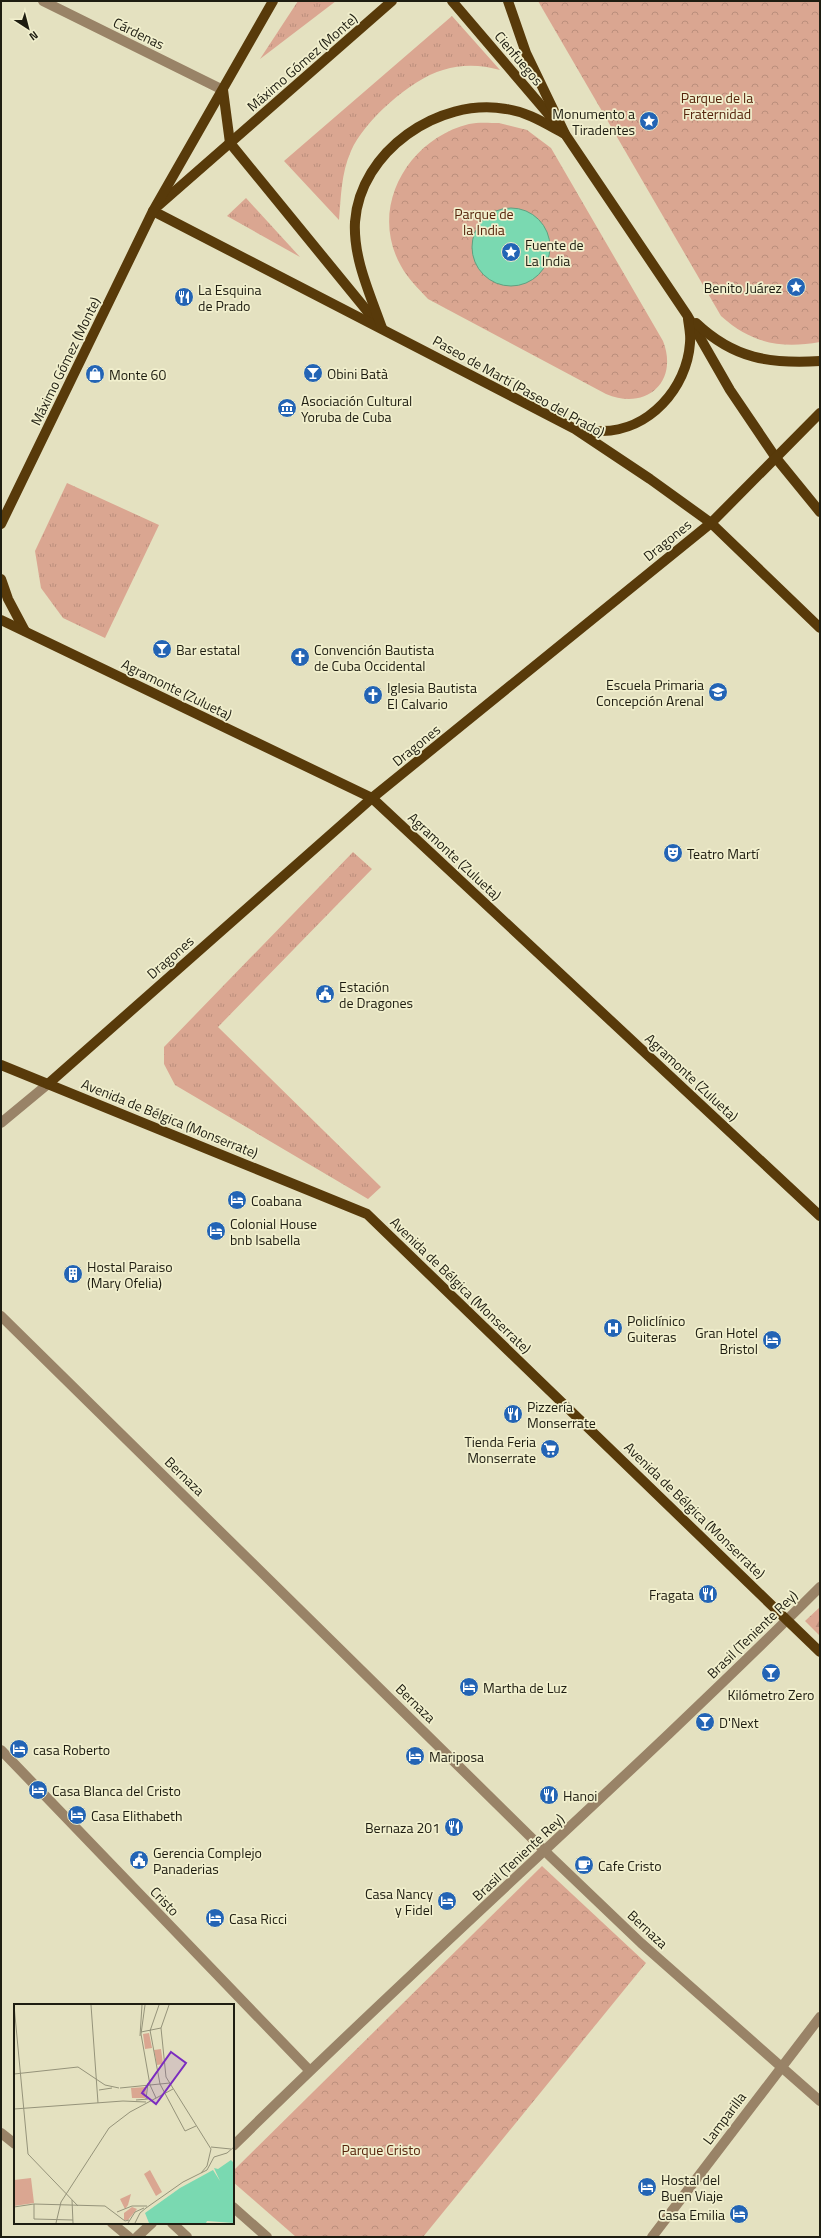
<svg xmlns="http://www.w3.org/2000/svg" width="821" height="2238" viewBox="0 0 821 2238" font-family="'Titillium Web',sans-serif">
<defs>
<pattern id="grass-tufts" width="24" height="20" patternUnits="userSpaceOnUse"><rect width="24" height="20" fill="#daa691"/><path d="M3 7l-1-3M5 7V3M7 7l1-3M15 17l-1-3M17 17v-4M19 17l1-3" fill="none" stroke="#bb8e7c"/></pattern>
<pattern id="forest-firs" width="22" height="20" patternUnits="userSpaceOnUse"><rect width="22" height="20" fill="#daa691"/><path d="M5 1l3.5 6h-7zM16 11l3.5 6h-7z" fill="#bb8e7c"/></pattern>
<pattern id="park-crowns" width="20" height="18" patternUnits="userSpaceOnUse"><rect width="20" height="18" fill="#daa691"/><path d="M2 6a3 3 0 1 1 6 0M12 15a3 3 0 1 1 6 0" fill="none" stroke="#bb8e7c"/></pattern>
</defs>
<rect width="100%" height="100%" fill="#e4e1c0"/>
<!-- grass -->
<g fill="url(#grass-tufts)">
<polygon points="298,1 336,1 260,59"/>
<path d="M 452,16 L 500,70 C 481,65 463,64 443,70 C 411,79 364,121 351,151 C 341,173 341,198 339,220 L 284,161 Z"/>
<polygon points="246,198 300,257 227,216"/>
<polygon points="67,483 159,525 105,638 63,618 41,588 35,551"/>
<polygon points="353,852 372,869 218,1027 381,1187 368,1199 175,1085 164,1064 164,1047"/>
</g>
<!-- forest -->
<polygon fill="url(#forest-firs)" points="820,1607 820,1636 805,1621"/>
<!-- park -->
<g fill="url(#park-crowns)">
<path d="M 538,1 L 820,1 L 820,342 C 780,349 751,343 721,316 Z"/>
<path d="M 499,123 L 527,130 L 551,148 L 663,341 C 679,382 646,411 606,394 L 428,299 C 418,288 408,279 401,266 C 368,208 408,139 469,124 C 478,122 490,123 499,123 Z"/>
<polygon points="542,1866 646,1963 423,2237 296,2237 233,2182 233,2171"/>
</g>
<!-- water -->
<circle fill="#7ad9b1" stroke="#5ea181" cx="511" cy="247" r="39"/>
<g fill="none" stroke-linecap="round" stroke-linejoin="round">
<!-- minor -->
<g stroke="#998367" stroke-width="10">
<polyline points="43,1 223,90"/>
<polyline points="1,1123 48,1084"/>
<polyline points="1,1316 551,1857 641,1943 820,2101"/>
<polyline points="1,1750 309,2070"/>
<polyline points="1,2133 15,2144"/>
<path d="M 233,2146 C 425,1956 629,1778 820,1587"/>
<polyline points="233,2207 267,2237"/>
<polyline points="112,2223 129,2237"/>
<polyline points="172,2223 187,2237"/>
<polyline points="137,2237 152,2223"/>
<polyline points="652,2237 820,2017"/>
</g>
<!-- major -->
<g stroke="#583a0a" stroke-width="10">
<polyline points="452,1 556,123"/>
<polyline points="508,1 526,53 565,134 687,315 730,390 776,458 820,512"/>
<polyline points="223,90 230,143"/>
<polyline points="230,143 377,323"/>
<polyline points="159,205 392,1"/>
<polyline points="153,211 575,429 650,479 711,523 820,628"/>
<path d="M 696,323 C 734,359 770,364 820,361"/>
<path d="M 382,328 C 370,294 353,258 355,222 C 360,151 439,97 506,109 C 528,112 546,124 565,134"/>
<path d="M 577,429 C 585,430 594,432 602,431 C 649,431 687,388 690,343 C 691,335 689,327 688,319"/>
<polyline points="1,524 153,211 273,1"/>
<polyline points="1,579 8,599 25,631"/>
<polyline points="1,620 372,798 820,1216"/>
<polyline points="1,1065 367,1214 820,1652"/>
<polyline points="48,1084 372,798 711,523 820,413"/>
</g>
</g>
<!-- icons -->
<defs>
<symbol id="sight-disc" viewBox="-11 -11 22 22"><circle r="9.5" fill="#2364b5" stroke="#f1efcd"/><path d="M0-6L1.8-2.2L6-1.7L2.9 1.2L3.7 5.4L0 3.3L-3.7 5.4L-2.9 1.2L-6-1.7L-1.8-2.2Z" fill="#fff"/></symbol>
<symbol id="restaurant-disc" viewBox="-11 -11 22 22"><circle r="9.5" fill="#2364b5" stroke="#f1efcd"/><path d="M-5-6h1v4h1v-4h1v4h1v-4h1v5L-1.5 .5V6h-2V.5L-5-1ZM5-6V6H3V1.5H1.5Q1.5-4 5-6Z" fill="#fff"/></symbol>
<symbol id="bar-disc" viewBox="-11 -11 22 22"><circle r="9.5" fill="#2364b5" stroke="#f1efcd"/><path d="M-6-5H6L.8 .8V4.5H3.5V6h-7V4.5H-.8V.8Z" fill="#fff"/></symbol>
<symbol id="shop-disc" viewBox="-11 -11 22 22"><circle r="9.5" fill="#2364b5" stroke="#f1efcd"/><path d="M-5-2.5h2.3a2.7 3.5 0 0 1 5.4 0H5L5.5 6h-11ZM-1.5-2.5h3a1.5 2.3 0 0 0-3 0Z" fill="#fff"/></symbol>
<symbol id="museum-disc" viewBox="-11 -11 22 22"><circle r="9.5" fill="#2364b5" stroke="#f1efcd"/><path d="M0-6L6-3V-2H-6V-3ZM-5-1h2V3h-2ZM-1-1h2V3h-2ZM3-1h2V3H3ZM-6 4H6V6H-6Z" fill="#fff"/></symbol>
<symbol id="church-disc" viewBox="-11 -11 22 22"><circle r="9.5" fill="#2364b5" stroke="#f1efcd"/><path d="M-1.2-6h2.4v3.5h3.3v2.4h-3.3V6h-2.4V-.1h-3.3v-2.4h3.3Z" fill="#fff"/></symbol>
<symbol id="school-disc" viewBox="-11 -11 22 22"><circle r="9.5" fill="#2364b5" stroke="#f1efcd"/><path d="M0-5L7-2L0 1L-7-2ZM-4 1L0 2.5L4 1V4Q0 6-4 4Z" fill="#fff"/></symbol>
<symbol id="theatre-disc" viewBox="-11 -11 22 22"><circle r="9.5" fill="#2364b5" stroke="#f1efcd"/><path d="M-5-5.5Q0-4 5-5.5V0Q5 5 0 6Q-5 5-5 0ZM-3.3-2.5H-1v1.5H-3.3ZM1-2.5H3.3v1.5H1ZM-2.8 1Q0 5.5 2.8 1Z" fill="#fff"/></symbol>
<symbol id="civic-disc" viewBox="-11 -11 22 22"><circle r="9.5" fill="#2364b5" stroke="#f1efcd"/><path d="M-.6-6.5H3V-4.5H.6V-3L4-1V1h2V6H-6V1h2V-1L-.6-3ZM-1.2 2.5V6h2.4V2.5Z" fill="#fff"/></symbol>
<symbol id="hotel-disc" viewBox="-11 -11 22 22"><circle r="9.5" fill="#2364b5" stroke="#f1efcd"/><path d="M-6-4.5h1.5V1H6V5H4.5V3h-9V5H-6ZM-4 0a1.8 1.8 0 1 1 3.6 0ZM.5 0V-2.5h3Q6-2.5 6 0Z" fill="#fff"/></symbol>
<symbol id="building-disc" viewBox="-11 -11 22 22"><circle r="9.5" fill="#2364b5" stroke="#f1efcd"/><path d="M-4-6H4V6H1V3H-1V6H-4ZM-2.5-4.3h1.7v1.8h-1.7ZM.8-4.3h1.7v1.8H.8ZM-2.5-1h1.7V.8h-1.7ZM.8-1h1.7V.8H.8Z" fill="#fff"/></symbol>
<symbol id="hospital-disc" viewBox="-11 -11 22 22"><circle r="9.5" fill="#2364b5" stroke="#f1efcd"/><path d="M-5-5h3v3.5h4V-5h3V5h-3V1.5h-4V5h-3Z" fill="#fff"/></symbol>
<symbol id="supermarket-disc" viewBox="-11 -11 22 22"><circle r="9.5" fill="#2364b5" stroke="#f1efcd"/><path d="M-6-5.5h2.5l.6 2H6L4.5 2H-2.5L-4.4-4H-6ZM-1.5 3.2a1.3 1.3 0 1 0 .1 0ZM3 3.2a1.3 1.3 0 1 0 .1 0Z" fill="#fff"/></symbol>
<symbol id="cafe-disc" viewBox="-11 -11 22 22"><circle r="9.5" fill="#2364b5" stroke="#f1efcd"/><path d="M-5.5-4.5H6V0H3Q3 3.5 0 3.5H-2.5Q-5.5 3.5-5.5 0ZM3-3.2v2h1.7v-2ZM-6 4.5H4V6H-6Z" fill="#fff"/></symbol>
</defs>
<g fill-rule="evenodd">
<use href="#sight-disc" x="638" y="110" width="22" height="22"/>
<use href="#sight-disc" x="500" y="241" width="22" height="22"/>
<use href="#sight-disc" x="785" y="276" width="22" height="22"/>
<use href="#restaurant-disc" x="173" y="286" width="22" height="22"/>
<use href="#bar-disc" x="302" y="362" width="22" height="22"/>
<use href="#shop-disc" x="84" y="363" width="22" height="22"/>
<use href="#museum-disc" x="276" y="397" width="22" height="22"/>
<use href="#bar-disc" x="151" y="638" width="22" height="22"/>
<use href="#church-disc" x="289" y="646" width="22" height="22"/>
<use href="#school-disc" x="707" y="681" width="22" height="22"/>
<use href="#church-disc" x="362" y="684" width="22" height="22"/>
<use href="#theatre-disc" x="662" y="842" width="22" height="22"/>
<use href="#civic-disc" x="314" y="983" width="22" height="22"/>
<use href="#hotel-disc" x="226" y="1189" width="22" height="22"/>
<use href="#hotel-disc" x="205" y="1220" width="22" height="22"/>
<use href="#building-disc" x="62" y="1263" width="22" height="22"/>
<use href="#hospital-disc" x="602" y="1317" width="22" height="22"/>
<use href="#hotel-disc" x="761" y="1329" width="22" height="22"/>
<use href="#restaurant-disc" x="502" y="1403" width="22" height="22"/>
<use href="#supermarket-disc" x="539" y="1438" width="22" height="22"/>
<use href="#restaurant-disc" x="697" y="1583" width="22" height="22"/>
<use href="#bar-disc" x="760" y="1662" width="22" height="22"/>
<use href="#hotel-disc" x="458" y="1676" width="22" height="22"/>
<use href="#bar-disc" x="694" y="1711" width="22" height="22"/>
<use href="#hotel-disc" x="8" y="1738" width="22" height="22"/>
<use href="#hotel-disc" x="404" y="1745" width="22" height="22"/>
<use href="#hotel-disc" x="27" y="1779" width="22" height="22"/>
<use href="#restaurant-disc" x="538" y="1784" width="22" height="22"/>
<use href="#hotel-disc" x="66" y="1804" width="22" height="22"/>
<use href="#restaurant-disc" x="443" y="1816" width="22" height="22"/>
<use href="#civic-disc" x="128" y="1849" width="22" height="22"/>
<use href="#cafe-disc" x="573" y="1854" width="22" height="22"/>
<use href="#hotel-disc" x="436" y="1890" width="22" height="22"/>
<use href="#hotel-disc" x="204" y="1907" width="22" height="22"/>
<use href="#hotel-disc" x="636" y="2176" width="22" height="22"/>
<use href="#hotel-disc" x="728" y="2203" width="22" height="22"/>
</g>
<g text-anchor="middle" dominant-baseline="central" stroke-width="3.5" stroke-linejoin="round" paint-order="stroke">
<!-- street labels -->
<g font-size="14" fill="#1e1d11" stroke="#f1efcd">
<text transform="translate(139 33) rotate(26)">Cárdenas</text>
<text transform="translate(519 58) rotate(50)">Cienfuegos</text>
<text transform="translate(302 62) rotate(-41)">Máximo Gómez (Monte)</text>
<text transform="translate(65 361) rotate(-64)">Máximo Gómez (Monte)</text>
<text transform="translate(519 386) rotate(29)">Paseo de Martí (Paseo del Prado)</text>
<text transform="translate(667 540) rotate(-39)">Dragones</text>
<text transform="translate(177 689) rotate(26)">Agramonte (Zulueta)</text>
<text transform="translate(416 745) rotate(-39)">Dragones</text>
<text transform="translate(455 856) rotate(43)">Agramonte (Zulueta)</text>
<text transform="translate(170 957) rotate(-41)">Dragones</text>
<text transform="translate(692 1077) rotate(43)">Agramonte (Zulueta)</text>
<text transform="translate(170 1118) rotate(22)">Avenida de Bélgica (Monserrate)</text>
<text transform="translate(461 1285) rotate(44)">Avenida de Bélgica (Monserrate)</text>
<text transform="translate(185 1476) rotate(44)">Bernaza</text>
<text transform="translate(695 1510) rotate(44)">Avenida de Bélgica (Monserrate)</text>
<text transform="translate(752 1634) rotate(-44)">Brasil (Teniente Rey)</text>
<text transform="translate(416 1703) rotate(44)">Bernaza</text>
<text transform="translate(518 1857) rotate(-43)">Brasil (Teniente Rey)</text>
<text transform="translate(165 1901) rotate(46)">Cristo</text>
<text transform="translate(648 1929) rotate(43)">Bernaza</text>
<text transform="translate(724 2118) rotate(-53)">Lamparilla</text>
</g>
<!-- park labels -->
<g font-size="14" fill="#55230b" stroke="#f1efcd">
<text x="717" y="97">Parque de la<tspan x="717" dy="16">Fraternidad</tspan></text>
<text x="484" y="213">Parque de<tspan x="484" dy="16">la India</tspan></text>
<text x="381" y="2149">Parque Cristo</text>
</g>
<!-- poi labels -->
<g font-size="14" fill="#1e1d11" stroke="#f1efcd" text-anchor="start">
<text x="635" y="113" text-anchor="end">Monumento a<tspan x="635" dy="16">Tiradentes</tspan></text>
<text x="525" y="244">Fuente de<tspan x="525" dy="16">La India</tspan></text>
<text x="782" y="287" text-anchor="end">Benito Juárez</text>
<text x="198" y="289">La Esquina<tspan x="198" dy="16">de Prado</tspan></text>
<text x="327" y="373">Obini Batà</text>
<text x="109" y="374">Monte 60</text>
<text x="301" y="400">Asociación Cultural<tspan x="301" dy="16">Yoruba de Cuba</tspan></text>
<text x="176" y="649">Bar estatal</text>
<text x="314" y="649">Convención Bautista<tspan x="314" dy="16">de Cuba Occidental</tspan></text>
<text x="704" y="684" text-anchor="end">Escuela Primaria<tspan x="704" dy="16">Concepción Arenal</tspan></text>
<text x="387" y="687">Iglesia Bautista<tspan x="387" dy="16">El Calvario</tspan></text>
<text x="687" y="853">Teatro Martí</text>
<text x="339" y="986">Estación<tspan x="339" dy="16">de Dragones</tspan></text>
<text x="251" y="1200">Coabana</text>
<text x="230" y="1223">Colonial House<tspan x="230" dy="16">bnb Isabella</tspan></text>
<text x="87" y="1266">Hostal Paraiso<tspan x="87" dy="16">(Mary Ofelia)</tspan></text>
<text x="627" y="1320">Policlínico<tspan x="627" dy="16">Guiteras</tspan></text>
<text x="758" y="1332" text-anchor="end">Gran Hotel<tspan x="758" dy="16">Bristol</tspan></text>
<text x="527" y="1406">Pizzería<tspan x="527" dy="16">Monserrate</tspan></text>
<text x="536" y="1441" text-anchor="end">Tienda Feria<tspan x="536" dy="16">Monserrate</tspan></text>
<text x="694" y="1594" text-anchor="end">Fragata</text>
<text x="483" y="1687">Martha de Luz</text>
<text x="771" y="1694" text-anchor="middle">Kilómetro Zero</text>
<text x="719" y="1722">D'Next</text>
<text x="33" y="1749">casa Roberto</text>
<text x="429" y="1756">Mariposa</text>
<text x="52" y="1790">Casa Blanca del Cristo</text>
<text x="563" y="1795">Hanoi</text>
<text x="91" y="1815">Casa Elithabeth</text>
<text x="440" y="1827" text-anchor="end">Bernaza 201</text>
<text x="153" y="1852">Gerencia Complejo<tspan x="153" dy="16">Panaderias</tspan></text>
<text x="598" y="1865">Cafe Cristo</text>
<text x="433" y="1893" text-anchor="end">Casa Nancy<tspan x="433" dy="16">y Fidel</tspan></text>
<text x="229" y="1918">Casa Ricci</text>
<text x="661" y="2179">Hostal del<tspan x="661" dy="16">Buen Viaje</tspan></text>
<text x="725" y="2214" text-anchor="end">Casa Emilia</text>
</g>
</g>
<!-- overview -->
<g transform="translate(14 2004)">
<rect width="220" height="220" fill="#e4e1c0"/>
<path d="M 147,45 L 149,60 L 143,61 L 140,46 Z" fill="#daa691"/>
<path d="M 135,29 L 138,44 L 131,45 L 129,30 ZM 132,83 L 131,94 L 118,94 L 117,84 ZM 136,166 L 148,188 L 142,192 L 130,170 ZM 118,203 L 123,205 L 114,216 L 110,216 L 110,209 Z" fill="#daa691"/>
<path d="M 17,174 L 20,199 L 0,202 L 0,176 ZM 117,190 L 114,201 L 111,205 L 106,195 Z" fill="#daa691"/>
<path d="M 217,156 L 220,159 L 220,219 L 193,217 L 192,219 L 135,219 L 131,209 L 166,184 L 199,166 L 206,177 L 200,164 L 204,165 Z" fill="#7ad9b1"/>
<path fill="none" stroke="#95937a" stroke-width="1" d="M 0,1 L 14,150 L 64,202M 77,1 L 84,99M 131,1 L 127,30 L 136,81 L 142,94M 155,1 L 147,24 L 152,73 L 197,145 L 193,162 L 187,169M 136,26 L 146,80 L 171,127 L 182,122M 136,27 L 145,1M 127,28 L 147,24M 126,32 L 128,1M 0,70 L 64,63 L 91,81 L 105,84M 106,84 L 156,79M 85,86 L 98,84M 132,95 L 134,79M 122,96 L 134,95M 0,105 L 109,97 L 132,98M 197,143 L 217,145M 58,196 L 59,219M 20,200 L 20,215 L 59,216M 0,203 L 20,200 L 91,202 L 111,217 L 115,216M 103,208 L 118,202 L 133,202M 42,219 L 47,198 L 95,124 L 116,108 L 159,85M 114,219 L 121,208 L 130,204M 121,219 L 126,209 L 132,204 L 169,178 L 193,166 L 200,153 L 213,149 L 220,143"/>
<path fill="#7b2cbf" fill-opacity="0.15" stroke="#7b2cbf" stroke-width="2" d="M 157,48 L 172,59 L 142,100 L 128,89 Z"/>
<rect width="220" height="220" fill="none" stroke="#1e1d11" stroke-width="2"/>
</g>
<!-- border -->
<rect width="821" height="2238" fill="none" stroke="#1e1d11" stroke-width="4"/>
<!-- north arrow -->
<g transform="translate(28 28) rotate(144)" stroke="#f1efcd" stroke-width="3" paint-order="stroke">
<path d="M0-3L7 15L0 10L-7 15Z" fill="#1e1d11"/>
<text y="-6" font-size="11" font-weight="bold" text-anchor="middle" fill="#1e1d11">N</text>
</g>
</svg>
